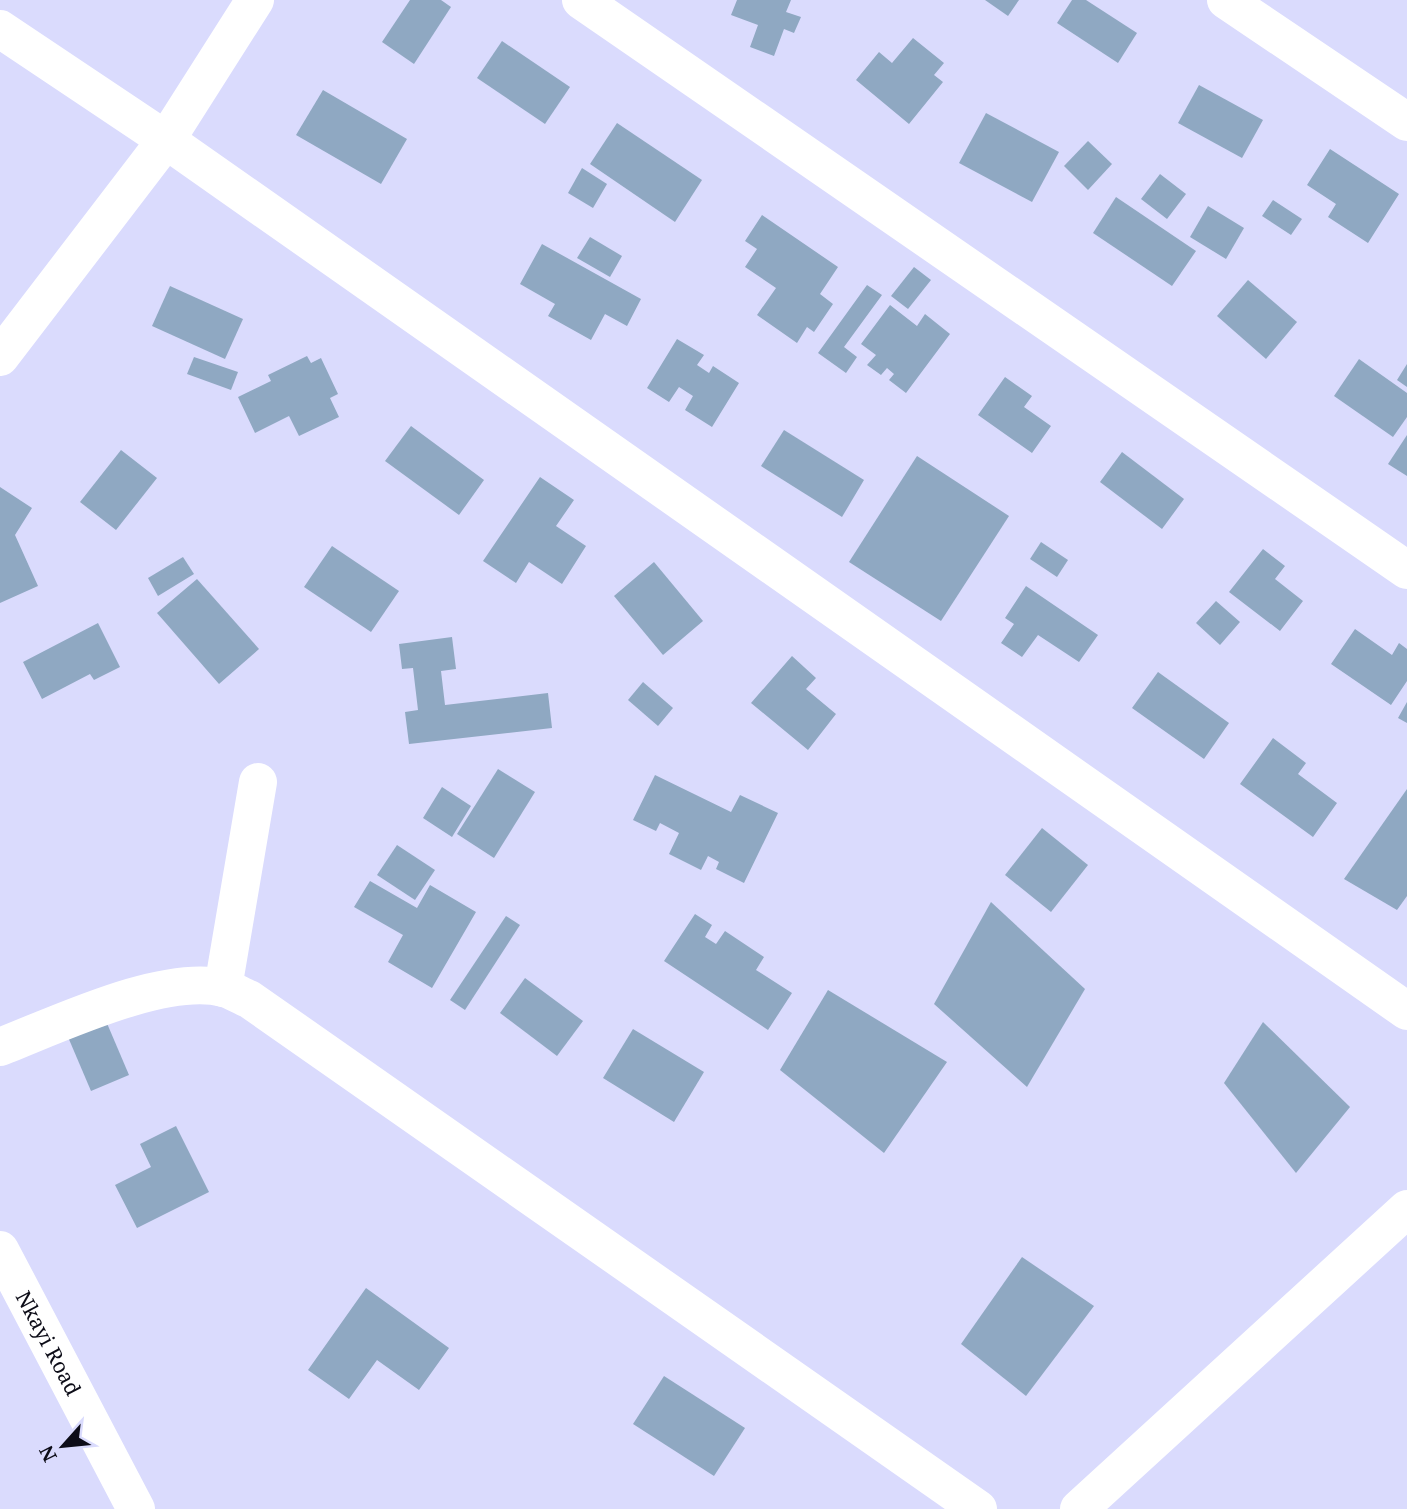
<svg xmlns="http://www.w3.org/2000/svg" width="1407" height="1509" viewBox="0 0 1407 1509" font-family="'Noto Serif',serif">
<rect width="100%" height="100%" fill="#dadbfd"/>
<!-- building -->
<g fill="#8fa8c2">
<polygon points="410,0 441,0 451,7 414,64 382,42"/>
<polygon points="737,0 791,0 786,12 801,17 794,33 784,29 774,56 750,47 758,25 731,15"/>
<polygon points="985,0 1019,0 1008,16"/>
<polygon points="1072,0 1086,0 1137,33 1118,63 1057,23"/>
<polygon points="913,38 944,63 934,75 943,82 909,124 856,80 879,52 892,63"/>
<polygon points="502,41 570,87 545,124 477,78"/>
<polygon points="1199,85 1263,120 1242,158 1178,123"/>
<polygon points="323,90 407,139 381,184 296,135"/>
<polygon points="986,113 1059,152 1032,202 959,163"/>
<polygon points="617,123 702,180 675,222 590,164"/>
<polygon points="1088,141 1112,164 1088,190 1064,166"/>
<polygon points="1330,149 1399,194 1368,243 1328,217 1336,204 1307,185"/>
<polygon points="582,168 607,184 593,208 568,193"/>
<polygon points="1160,174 1186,194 1167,219 1141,199"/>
<polygon points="1116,197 1196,251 1172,286 1093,233"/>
<polygon points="1273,200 1302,219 1291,235 1262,216"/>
<polygon points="1208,206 1244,228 1226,259 1190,237"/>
<polygon points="762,215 838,267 820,294 833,304 814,332 807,327 797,343 757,315 776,288 745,267 757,249 745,241"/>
<polygon points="590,237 622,256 610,277 577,258"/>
<polygon points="542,244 641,299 627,326 605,314 591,340 548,316 555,304 520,284"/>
<polygon points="914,267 931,280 908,309 891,296"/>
<polygon points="1248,280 1297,322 1266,359 1217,316"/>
<polygon points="867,285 882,295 844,347 857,357 846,373 818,353"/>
<polygon points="170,286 243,319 225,359 152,326"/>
<polygon points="890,305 917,326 925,314 950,334 906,393 889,380 894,374 887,368 881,375 867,365 876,355 861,344"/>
<polygon points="677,339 704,355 697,365 709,373 713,366 739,383 712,427 685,410 693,396 679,387 669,402 647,388"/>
<polygon points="307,356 311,363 321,358 338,394 330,398 339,417 299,436 289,416 255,433 238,397 271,381 268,375"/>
<polygon points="194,357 238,372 231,390 187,374"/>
<polygon points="1359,359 1407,393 1407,417 1393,437 1334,396"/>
<polygon points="1407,364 1407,387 1397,380"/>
<polygon points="1005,377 1032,396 1024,407 1051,426 1032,453 978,415"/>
<polygon points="411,426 484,480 459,515 385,461"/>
<polygon points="784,430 864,480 842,517 761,466"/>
<polygon points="1407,435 1407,476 1388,464"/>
<polygon points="121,450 157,478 116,530 80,502"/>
<polygon points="1122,452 1184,499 1162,529 1100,482"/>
<polygon points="917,456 1009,516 941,621 849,562"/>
<polygon points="540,477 574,500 556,526 586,546 562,584 529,562 516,583 483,561"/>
<polygon points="0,487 32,508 15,535 38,586 0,603"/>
<polygon points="1041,542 1068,560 1057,577 1030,559"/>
<polygon points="332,546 399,591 371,632 304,587"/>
<polygon points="1263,549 1285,566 1275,579 1303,601 1280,631 1229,592"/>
<polygon points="183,557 194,574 158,596 148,578"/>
<polygon points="654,562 703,621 663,655 614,596"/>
<polygon points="197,579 259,649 219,684 157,613"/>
<polygon points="1026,586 1098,635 1079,662 1038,635 1022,657 1001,643 1014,624 1005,618"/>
<polygon points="1216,601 1240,622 1220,645 1196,623"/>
<polygon points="98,623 120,667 94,680 90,674 42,699 23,662"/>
<polygon points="1355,629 1392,655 1399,643 1407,649 1407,681 1391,705 1331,664"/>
<polygon points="452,637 456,669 441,671 445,705 548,693 552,728 409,744 405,712 418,710 413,668 402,669 399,644"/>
<polygon points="792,656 816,678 806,689 836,714 808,750 751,703"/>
<polygon points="1158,672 1229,723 1204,759 1132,708"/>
<polygon points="643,682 673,708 658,726 628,700"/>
<polygon points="1407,702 1407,723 1398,718"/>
<polygon points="1273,738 1306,763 1298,774 1337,803 1313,837 1240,784"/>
<polygon points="498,769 535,792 494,858 457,834"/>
<polygon points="655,775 731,812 740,795 778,813 744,883 716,869 719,862 708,856 701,870 669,854 679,833 660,823 656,831 633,820"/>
<polygon points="442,787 471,806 452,837 423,818"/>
<polygon points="1407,789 1407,896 1397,910 1344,879"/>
<polygon points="1042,828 1088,865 1051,912 1005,875"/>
<polygon points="397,845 435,870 415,900 377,875"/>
<polygon points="370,881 417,908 430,885 476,912 432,988 388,962 403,935 354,907"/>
<polygon points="991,902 1085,989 1027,1087 934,1004"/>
<polygon points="695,914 712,925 705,937 716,944 725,931 764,957 756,970 792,993 768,1030 664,961"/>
<polygon points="506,916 520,925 465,1010 450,1000"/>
<polygon points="525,978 583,1021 557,1056 500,1013"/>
<polygon points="828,990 947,1062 884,1153 780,1070"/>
<polygon points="106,1021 129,1075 91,1091 68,1037"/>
<polygon points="1263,1022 1350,1107 1296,1173 1224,1083"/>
<polygon points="633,1029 704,1072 674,1122 603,1078"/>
<polygon points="176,1126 209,1192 137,1228 115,1185 151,1167 140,1144"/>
<polygon points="1022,1257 1094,1306 1026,1396 961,1344"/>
<polygon points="366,1288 449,1348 419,1390 377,1360 349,1399 308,1370"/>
<polygon points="664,1376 745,1428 714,1476 633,1424"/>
</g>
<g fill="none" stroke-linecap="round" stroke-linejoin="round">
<!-- minor -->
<g stroke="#fff" stroke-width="38">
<polyline points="581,0 1407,570"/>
<polyline points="1226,0 1407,122"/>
<polyline points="0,29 166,140 1407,1011"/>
<polyline points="0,357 166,140 255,0"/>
<polyline points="223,988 258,782"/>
<path d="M 0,1047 C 57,1025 164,973 224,988 C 232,990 241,996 249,999 L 978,1509"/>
<polyline points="1079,1509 1407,1209"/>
</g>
<!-- major -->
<path stroke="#fff" stroke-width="38" id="s1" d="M 0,1250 L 136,1509"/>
</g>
<g text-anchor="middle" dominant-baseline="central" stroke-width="5" stroke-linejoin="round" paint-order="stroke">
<!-- street labels -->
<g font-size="21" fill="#0d0d18" stroke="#dadbfd">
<text stroke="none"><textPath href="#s1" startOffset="105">Nkayi Road</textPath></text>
</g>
</g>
<!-- north arrow -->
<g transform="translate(63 1446) rotate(243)" stroke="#dadbfd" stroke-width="5" paint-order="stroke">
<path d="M0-5L12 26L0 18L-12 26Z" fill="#0d0d18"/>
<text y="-10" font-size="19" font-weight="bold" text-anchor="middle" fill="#0d0d18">N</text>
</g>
</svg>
